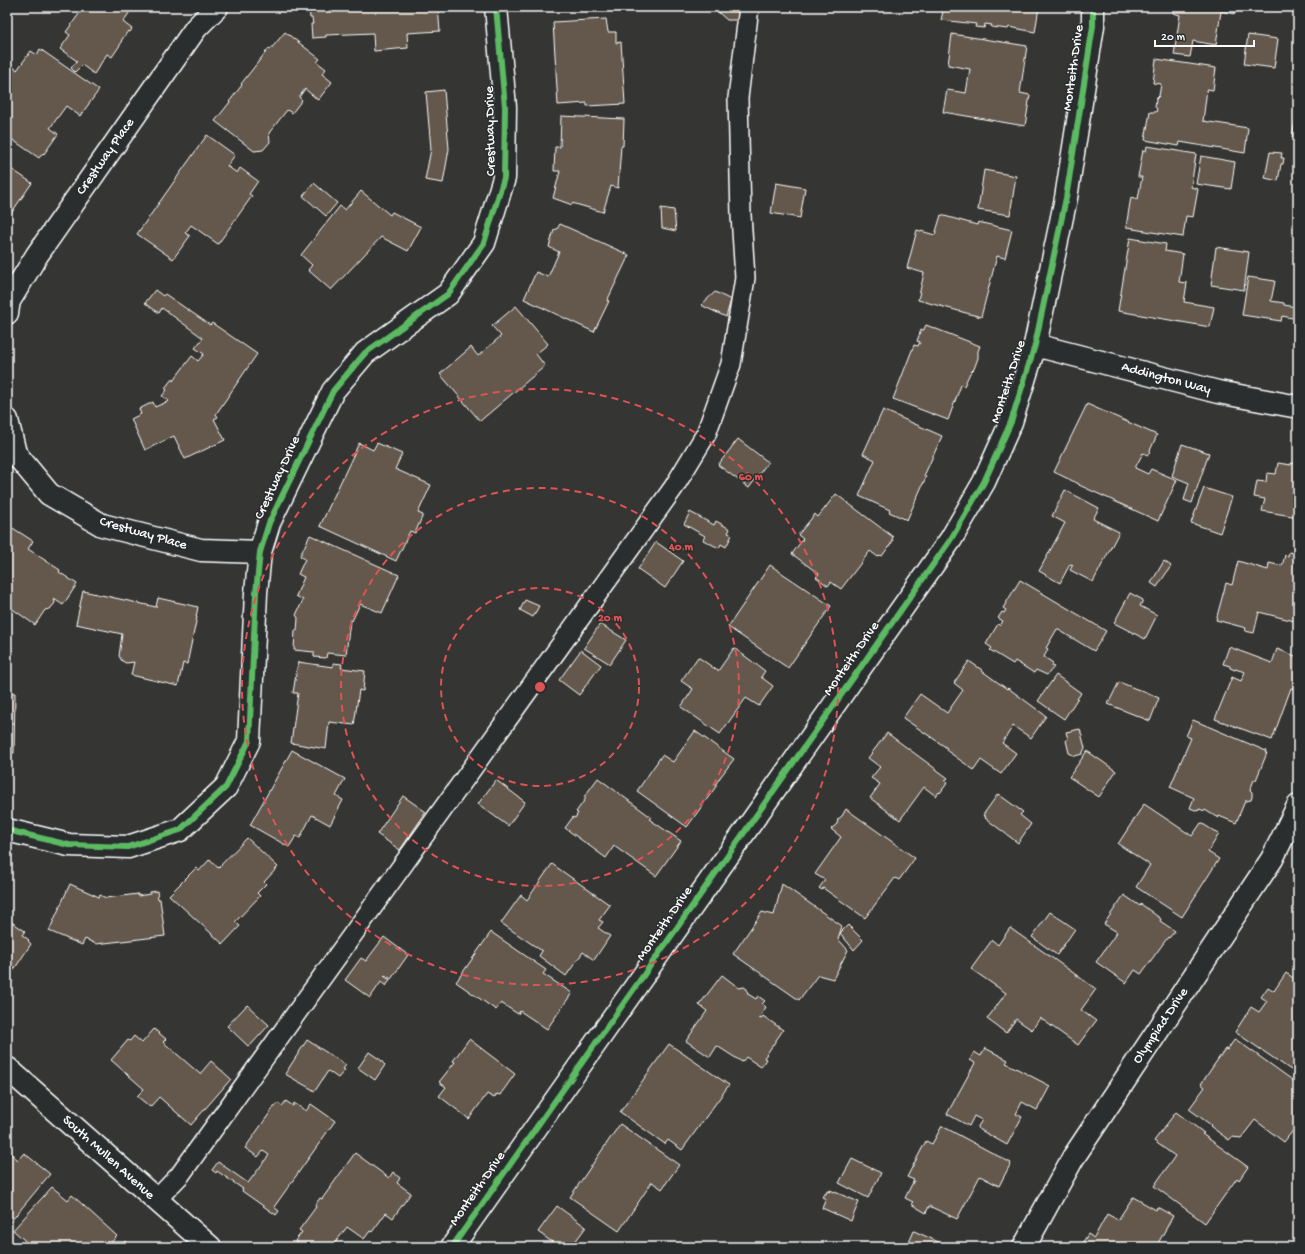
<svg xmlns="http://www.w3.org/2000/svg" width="1305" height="1254" viewBox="0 0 1305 1254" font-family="'Gochi Hand',sans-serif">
<rect width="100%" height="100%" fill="#353634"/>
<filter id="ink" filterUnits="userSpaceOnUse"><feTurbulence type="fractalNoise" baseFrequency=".025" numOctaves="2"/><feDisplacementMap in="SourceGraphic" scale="8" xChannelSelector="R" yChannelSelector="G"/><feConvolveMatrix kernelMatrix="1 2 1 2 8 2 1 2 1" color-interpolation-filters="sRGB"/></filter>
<g filter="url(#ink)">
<!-- building -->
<g fill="#63594b" stroke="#fff">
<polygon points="7,7 14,7 7,16"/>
<polygon points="84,7 133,7 123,22 132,29 130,32 128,31 121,41 122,42 112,57 107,54 94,74 82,65 75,72 71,68 77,61 60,49 70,35 66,32"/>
<polygon points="309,7 438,7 440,31 407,33 408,48 374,51 373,33 326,35 326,37 312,38 311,24 313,24 312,18 310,18"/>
<polygon points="718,7 741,7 739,19 735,20 727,20 719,13"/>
<polygon points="944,7 1039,7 1035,32 1009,27 1008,29 991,27 992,25 985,24 984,28 975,27 976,24 941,20"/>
<polygon points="1161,7 1236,7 1235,14 1221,11 1216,45 1193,41 1190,57 1174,55 1180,15 1173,13 1174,9"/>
<polygon points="606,19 608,32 616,32 616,43 621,42 625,104 587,106 587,103 558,105 553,22"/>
<polygon points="285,32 320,59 317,62 326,69 322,74 332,82 318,100 305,89 299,97 302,100 292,113 287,110 269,133 270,142 263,150 254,151 215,121 230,102 229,102 242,85 241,84 269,48 270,50"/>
<polygon points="952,34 1027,46 1020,93 1030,95 1025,126 943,112 947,90 966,93 970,69 948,65"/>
<polygon points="1248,35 1278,39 1274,68 1244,64"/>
<polygon points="40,49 99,90 80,116 66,106 50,128 58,134 44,154 43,153 39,158 7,136 7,76 13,67 17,70 31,51 37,55"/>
<polygon points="1156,59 1216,68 1213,90 1207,89 1203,121 1248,128 1245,153 1180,142 1179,146 1145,140 1150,112 1156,112 1157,109 1155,107 1156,99 1159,96 1161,84 1153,83"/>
<polygon points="444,90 449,149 443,183 425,180 431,149 426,92"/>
<polygon points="1298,105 1298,138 1292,137"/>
<polygon points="561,116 624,119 623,146 621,146 618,188 611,186 603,212 572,203 572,205 567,203 553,198 560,171 554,171 555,147 560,147"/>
<polygon points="207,135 235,155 227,166 237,173 240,168 258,181 249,194 252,196 218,244 191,225 185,233 190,236 173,259 137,234"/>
<polygon points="1147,146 1196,154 1191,187 1198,189 1193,217 1186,216 1183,237 1133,229 1134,228 1126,227 1131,197 1138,199 1142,177 1138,177 1143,150 1146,151"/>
<polygon points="1270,152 1282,153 1281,158 1284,158 1283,164 1281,164 1278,181 1265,178"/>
<polygon points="1201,156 1235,162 1231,189 1196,184"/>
<polygon points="7,166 32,183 7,219"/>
<polygon points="984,170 1016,176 1010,215 978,210"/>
<polygon points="314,183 337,203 326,216 303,196"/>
<polygon points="776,183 805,188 800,218 771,213"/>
<polygon points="361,191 390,215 392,212 421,227 408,251 381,237 331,290 308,270 312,265 301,255 340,206 345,210"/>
<polygon points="661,208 674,210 676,231 662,228"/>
<polygon points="941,215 977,225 978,222 1012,230 1005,258 997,256 981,317 918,300 924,273 907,268 917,230 935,235"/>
<polygon points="560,224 629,255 607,301 609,301 594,332 524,299 536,272 548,277 559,252 549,247 554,230 557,229"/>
<polygon points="1130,238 1166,244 1165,251 1183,254 1179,282 1187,283 1184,302 1214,307 1210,327 1118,311"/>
<polygon points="1216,247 1249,252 1244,290 1211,285"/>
<polygon points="1248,277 1275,281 1271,301 1284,303 1284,305 1296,307 1298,294 1298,319 1282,316 1281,321 1242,315"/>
<polygon points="155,290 163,296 165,294 210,325 212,323 257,354 216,414 218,417 214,419 225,440 185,459 174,436 145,450 131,419 141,414 139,409 153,402 155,407 169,401 162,396 167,390 165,388 172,379 173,381 192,356 198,361 204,354 195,348 203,338 162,308 159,313 145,303"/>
<polygon points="715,292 731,300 726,317 701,305"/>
<polygon points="516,306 548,344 536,354 545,366 480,421 440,374 471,347 478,356 501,336 492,326"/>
<polygon points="926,325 980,346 978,351 978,358 974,369 970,373 964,386 961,385 948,420 893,399 914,345 918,346 920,342 917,341 921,330 923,331"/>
<polygon points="1087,404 1157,435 1148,455 1143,453 1135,468 1148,474 1151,469 1177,480 1158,521 1079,485 1079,484 1054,472"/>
<polygon points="883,410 942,436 924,476 926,477 907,520 889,512 890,510 859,496 875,460 863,454"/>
<polygon points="738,439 768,462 749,488 718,465"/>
<polygon points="359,443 373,450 377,443 402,454 395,469 431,485 418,513 423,515 415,533 410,531 396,561 320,526"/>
<polygon points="1182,444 1209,453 1192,503 1184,500 1189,483 1172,476"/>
<polygon points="1278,463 1291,465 1291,463 1298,464 1298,517 1262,511 1265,499 1254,497 1257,481 1266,482 1267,473 1276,474"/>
<polygon points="1204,488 1232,497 1220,533 1191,523"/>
<polygon points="1065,490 1099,508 1093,519 1119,532 1093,582 1070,570 1073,565 1070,564 1060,583 1039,571 1065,523 1052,516"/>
<polygon points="836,494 893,537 892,539 893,541 882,556 880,555 878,557 870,551 841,589 831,582 828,586 816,577 819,574 792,554 803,539 798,535 815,514 818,517"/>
<polygon points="690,512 714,525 716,521 730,529 728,533 732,535 726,547 721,544 719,548 703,540 705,536 684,524"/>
<polygon points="8,525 33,541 28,549 60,570 59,572 77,584 63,605 54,599 55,603 50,609 45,610 35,625 7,605"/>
<polygon points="310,535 399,575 382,613 360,604 352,621 350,620 346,655 327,653 326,658 314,657 314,652 294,650 295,630 297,631 298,618 296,615 303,600 296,596 304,577 298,574 305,559 300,556"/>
<polygon points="656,542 683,561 665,588 638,569"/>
<polygon points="1289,552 1298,554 1298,622 1259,612 1254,633 1245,631 1246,628 1216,620 1226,583 1232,585 1238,561 1268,570 1269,563 1282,566 1285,555 1288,556"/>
<polygon points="1164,561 1171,566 1157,587 1151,583"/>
<polygon points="770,565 831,606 788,668 728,627"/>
<polygon points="1020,580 1106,631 1094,651 1057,629 1046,648 1048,649 1044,657 1053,663 1052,666 1054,667 1047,675 1036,670 1034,673 1015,661 1013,664 990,650 992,648 986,644 998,624 1000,626 1003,621 998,618 1002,612 1004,613 1006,610 1003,608"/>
<polygon points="83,591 156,607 158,598 198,607 196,617 197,617 187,664 183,663 178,686 131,675 134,662 126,663 122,661 119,656 122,634 76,624"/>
<polygon points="1130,593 1143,600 1140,606 1157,615 1145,639 1114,623"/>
<polygon points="525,600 539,606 533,617 520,610"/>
<polygon points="600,624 626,640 610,664 584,648"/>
<polygon points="1229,647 1272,663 1277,649 1298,657 1298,690 1291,688 1272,740 1215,719 1232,677 1241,681 1245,672 1235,669 1235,670 1230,668 1230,666 1223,664"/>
<polygon points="734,648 765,671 761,677 773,686 759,706 746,698 720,734 681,707 693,689 681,681 698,657 718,671"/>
<polygon points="581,650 601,665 579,695 559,680"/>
<polygon points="969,661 982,670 982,671 1007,689 1008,688 1046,716 1031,738 1013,726 1002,743 1016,753 1001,774 981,760 974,770 946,750 947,748 903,718 920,694 947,713 963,690 954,683"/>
<polygon points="298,662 333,667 333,663 342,664 341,668 365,671 363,691 359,690 354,725 329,722 326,749 291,743 298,693 293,693"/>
<polygon points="1056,675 1081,693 1064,719 1038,701"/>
<polygon points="1119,682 1159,698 1150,721 1108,704"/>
<polygon points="7,693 15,693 14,753 7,753"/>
<polygon points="1193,720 1266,751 1265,753 1267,753 1256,780 1254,780 1250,790 1252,792 1252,797 1251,800 1245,801 1236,823 1219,816 1218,818 1205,810 1205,811 1199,809 1198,811 1190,808 1194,798 1170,787 1191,738 1186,736"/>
<polygon points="1080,729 1085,748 1082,754 1075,756 1069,753 1066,740 1068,739 1066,732"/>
<polygon points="695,731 734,759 721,776 715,785 717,785 687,827 637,791 662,755 673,762"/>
<polygon points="887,733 948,778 945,781 948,782 940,793 939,792 936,796 924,787 900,820 870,798 880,784 871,778 880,767 868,758"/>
<polygon points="292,750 345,779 336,796 343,800 330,825 312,815 300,838 296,836 289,847 250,825"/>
<polygon points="1087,751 1116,771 1099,797 1069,777"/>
<polygon points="598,778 651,817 649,819 681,841 656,876 614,846 606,858 565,828 573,817 575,818 578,813 576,812 586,798 584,797"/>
<polygon points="496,780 525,802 508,826 478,804"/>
<polygon points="998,794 1023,812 1020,815 1031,824 1018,843 985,818 986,817 983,815"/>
<polygon points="403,796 426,812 400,850 377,834"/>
<polygon points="1144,804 1192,836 1201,823 1219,834 1208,852 1219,859 1182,917 1136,887 1150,865 1118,844"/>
<polygon points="846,809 915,858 899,880 895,878 865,918 823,888 822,890 819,888 825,880 815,874 841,837 831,829 837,824 838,819 842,816"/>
<polygon points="247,838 278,867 264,882 266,884 257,893 260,896 235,922 240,926 223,944 169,895 196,868 199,871 210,859 218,868"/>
<polygon points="552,864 610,905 599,920 603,922 598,928 610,936 594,960 583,952 566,976 539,956 542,951 501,923 521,895 527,900"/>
<polygon points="70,884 99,897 100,895 106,898 138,894 138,896 150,894 150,892 157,891 158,899 160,899 165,936 96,944 85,939 82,945 49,931"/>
<polygon points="782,884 842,926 838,939 848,950 833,979 818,975 799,1000 733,954 762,912 774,915"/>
<polygon points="1124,895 1140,906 1141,904 1161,919 1160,921 1175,931 1169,938 1168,937 1141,974 1135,970 1126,983 1096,962 1117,932 1104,924"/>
<polygon points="1050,912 1075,929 1057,955 1032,937"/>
<polygon points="7,919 25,931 22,935 29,940 28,941 31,944 7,980"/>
<polygon points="848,925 863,940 854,950 840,933"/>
<polygon points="1010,928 1096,989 1081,1010 1096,1021 1078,1045 1040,1018 1032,1030 1016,1019 1006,1033 987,1019 1006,993 971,969 992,940 998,945"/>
<polygon points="491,932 546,970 543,974 572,993 547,1029 520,1011 518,1014 501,1003 496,1010 456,982"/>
<polygon points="384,937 408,955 391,979 385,975 384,976 390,980 386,986 381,982 370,998 345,980 361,958 366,961"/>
<polygon points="1286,973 1298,981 1298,1060 1291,1070 1235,1032 1251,1007 1259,1012 1267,1001 1261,997 1268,987 1274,991"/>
<polygon points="722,975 739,988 744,987 747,989 748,994 756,999 758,996 765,1001 762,1004 766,1007 759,1018 761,1019 763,1016 783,1030 764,1058 766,1059 761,1067 746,1057 742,1062 717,1046 710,1057 686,1041 707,1011 699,1005"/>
<polygon points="247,1005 269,1025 249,1047 227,1026"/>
<polygon points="154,1029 166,1039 163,1042 200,1074 211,1061 231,1079 191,1125 159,1097 150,1107 137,1096 144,1089 111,1060 128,1040 130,1041 134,1036 142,1043"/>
<polygon points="469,1039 515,1074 500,1095 497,1094 494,1098 487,1094 469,1119 439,1096 446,1087 439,1082 455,1062 453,1061"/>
<polygon points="1235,1039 1298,1084 1298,1124 1284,1142 1255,1120 1241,1138 1232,1137 1229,1140 1210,1126 1211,1125 1189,1109 1205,1087 1201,1084 1225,1049 1227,1050"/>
<polygon points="307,1040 346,1065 343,1069 345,1070 338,1078 328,1071 315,1091 285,1074"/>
<polygon points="669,1044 729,1085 682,1150 668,1140 665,1144 620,1112"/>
<polygon points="985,1048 1008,1060 1006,1063 1050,1086 1037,1110 1022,1102 1016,1114 1022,1117 1007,1145 977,1128 982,1120 974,1116 969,1126 947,1114 975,1063 970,1060 974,1052 981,1056"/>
<polygon points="369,1052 382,1061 382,1062 385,1065 375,1080 358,1068"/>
<polygon points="286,1101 293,1106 294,1103 306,1111 311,1104 335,1121 274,1207 279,1211 276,1215 242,1191 243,1189 217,1171 216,1173 212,1170 218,1162 248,1183 269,1155 263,1151 258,1157 245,1148 274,1107 275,1107 278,1103 282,1106"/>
<polygon points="1176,1112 1204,1133 1202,1134 1248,1167 1239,1180 1237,1178 1205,1223 1154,1186 1175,1156 1154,1141"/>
<polygon points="620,1124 679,1165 662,1189 652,1182 619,1231 570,1197"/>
<polygon points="942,1126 1011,1163 999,1186 980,1176 957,1219 929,1206 926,1213 911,1204 913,1202 905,1198 914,1180 907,1177 926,1141 932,1144"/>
<polygon points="7,1150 18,1160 24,1153 50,1174 7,1226"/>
<polygon points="355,1153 389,1178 393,1172 400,1178 397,1183 411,1193 393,1218 386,1213 372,1232 370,1231 364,1239 347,1227 332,1247 304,1247 295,1241 302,1232 299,1230 316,1207 315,1205 320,1198 322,1199"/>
<polygon points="852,1159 881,1173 868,1198 839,1183"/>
<polygon points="52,1187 68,1200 72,1195 117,1236 107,1247 32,1247 13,1230"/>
<polygon points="830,1190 859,1202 851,1221 822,1208 826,1199 822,1197 824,1194 826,1194 827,1191 830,1192"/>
<polygon points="1133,1197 1156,1210 1157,1207 1173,1216 1156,1247 1080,1247 1088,1234 1094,1238 1107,1214 1118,1220"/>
<polygon points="557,1206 586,1227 571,1247 559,1247 538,1232"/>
<polygon points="914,1231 943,1244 942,1247 907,1247"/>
<polygon points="125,1241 132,1247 120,1247"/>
</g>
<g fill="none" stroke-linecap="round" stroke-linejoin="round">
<defs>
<polyline id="service" points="156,1200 180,1175 621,561 674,487 706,434 731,364 745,278 741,215 738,98 749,7"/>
<g id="minor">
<polyline points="7,313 9,301 37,255 196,28 217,7"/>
<polyline points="1035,345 1218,392 1298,407"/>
<polyline points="7,420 15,453 49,494 102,525 201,550 260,552"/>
<polyline points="7,830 69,845 128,847 180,830 226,787 249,741 256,593 260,552 269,523 333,391 365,353 448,294 484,243 504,178 505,107 496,7"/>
<polyline points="7,1068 210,1247"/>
<polyline points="452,1247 951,539 984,482 1011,422 1035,345 1066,198 1093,26 1093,7"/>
<polyline points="1024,1247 1073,1158 1272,859 1298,806"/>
</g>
</defs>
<!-- service casing -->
<use href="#service" stroke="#fff" stroke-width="22"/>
<!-- minor casing -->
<use href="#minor" stroke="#fff" stroke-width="25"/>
<!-- service -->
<use href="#service" stroke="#2a2d2e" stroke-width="19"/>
<!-- minor -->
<use href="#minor" stroke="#2a2d2e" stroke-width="22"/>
<defs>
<g id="cycleway">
<polyline points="7,830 69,845 128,847 180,830 226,787 249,741 256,593 260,552 269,523 333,391 365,353 448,294 484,243 504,178 505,107 496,7"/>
<polyline points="452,1247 951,539 984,482 1011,422 1035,345 1066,198 1093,26 1093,7"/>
</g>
</defs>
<!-- cycleway casing -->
<use href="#cycleway" stroke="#2a2d2e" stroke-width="8"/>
<!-- cycleway -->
<use href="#cycleway" stroke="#5cba63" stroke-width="6"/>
</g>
</g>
<!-- distance rings -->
<g fill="none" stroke="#de5353" stroke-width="2" stroke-dasharray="7 5">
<circle cx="540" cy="687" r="99"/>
<circle cx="540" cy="687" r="199"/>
<circle cx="540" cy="687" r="298"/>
</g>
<g text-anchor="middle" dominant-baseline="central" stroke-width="3" stroke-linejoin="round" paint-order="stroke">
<!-- street labels -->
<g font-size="14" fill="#fff" stroke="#2a2d2e">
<text transform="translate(1074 68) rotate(-82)">Monteith Drive</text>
<text transform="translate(491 131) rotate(-91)">Crestway Drive</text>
<text transform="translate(106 157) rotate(-55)">Crestway Place</text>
<text transform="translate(1166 379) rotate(15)">Addington Way</text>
<text transform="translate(1009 382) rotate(-72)">Monteith Drive</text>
<text transform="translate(278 478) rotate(-65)">Crestway Drive</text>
<text transform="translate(143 534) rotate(16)">Crestway Place</text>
<text transform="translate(852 659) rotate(-55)">Monteith Drive</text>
<text transform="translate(665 924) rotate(-55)">Monteith Drive</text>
<text transform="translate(1161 1026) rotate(-56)">Olympiad Drive</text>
<text transform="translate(108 1158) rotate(42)">South Mullen Avenue</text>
<text transform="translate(478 1189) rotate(-55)">Monteith Drive</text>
</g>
</g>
<circle cx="540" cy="687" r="6" fill="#de5353" stroke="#2a2d2e" stroke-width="2"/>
<g font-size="12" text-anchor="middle" font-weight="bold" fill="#de5353" stroke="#2a2d2e" stroke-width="3" stroke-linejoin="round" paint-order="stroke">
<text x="751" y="480">60 m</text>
<text x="681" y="550">40 m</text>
<text x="610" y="621">20 m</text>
</g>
<!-- margin -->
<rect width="1305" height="1254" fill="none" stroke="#2a2d2e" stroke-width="24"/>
<rect x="12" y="12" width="1281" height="1230" fill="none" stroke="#fff" stroke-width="1.5" filter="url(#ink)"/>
<!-- scale -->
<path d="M1155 40v6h99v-6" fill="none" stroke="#ffffff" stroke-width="2"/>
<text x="1161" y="40" font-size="12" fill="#ffffff" stroke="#2a2d2e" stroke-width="3" paint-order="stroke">20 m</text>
</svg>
